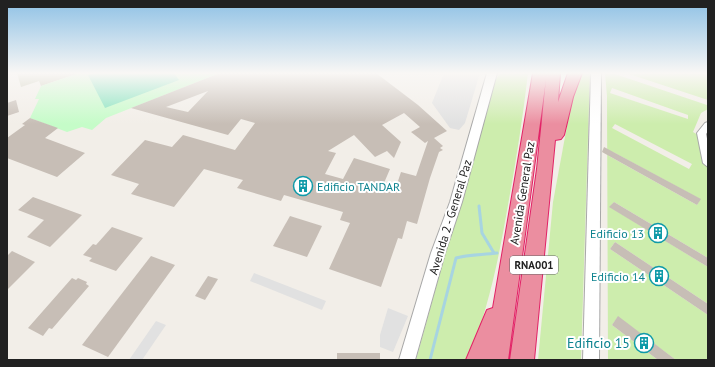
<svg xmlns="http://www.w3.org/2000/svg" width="715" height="367" viewBox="0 0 715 367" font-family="'PT Sans',sans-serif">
<rect width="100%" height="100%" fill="#f2eee8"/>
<!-- construction -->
<polygon fill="#c7c7b2" points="17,73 79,73 41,86 39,81 21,87"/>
<!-- grass -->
<g fill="#cdedad" fill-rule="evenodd">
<path d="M 500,73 L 528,73 C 523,117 516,161 508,205 C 499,258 488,310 468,360 L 416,360 L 491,87 Z"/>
<polygon points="581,73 590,73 581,360 538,360 553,202 572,99"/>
<path d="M 605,73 L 612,73 L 707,105 L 708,102 L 708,109 L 701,113 L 693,132 L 708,141 L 708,258 L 614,202 L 610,207 L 708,267 L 708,304 L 615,242 L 610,249 L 708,315 L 708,360 L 676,360 L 618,317 L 612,325 L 658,360 L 608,360 L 607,96 ZM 612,88 L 688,115 L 688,119 L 610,93 ZM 615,124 L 692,164 L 689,169 L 612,128 ZM 613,152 L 700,199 L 697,205 L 609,156 Z"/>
<polygon points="626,73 701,73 708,75 708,100"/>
</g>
<!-- park -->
<polygon fill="#c5fcc8" points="79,73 220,73 106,118 92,130 82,127 67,132 30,118 39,99 35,99 41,86"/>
<!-- pitch -->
<polygon fill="#83e3bd" points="95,73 174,73 179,80 105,108 88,75"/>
<!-- parking -->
<g fill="#e1e1e1">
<polygon points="444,73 480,73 465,123 459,130 450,128 432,103"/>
<polygon points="254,273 326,301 322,310 250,281"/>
<polygon points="388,308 408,316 393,352 380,347 380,335"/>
<polygon points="156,321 166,325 142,360 129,360"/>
</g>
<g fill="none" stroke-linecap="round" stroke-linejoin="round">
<!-- stream -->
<g stroke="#a7d4e1" stroke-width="3">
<polyline points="479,206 482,233 494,253"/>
<path d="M 430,360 L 456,258 C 469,254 483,255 497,253"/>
</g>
</g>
<!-- building -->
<g fill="#c7beb6" fill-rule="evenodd">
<path d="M 220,73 L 376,73 L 418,105 L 447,131 L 434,138 L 443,146 L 440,148 L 443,150 L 439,152 L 430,178 L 417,224 L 407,221 L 402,239 L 398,238 L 381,287 L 329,269 L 350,223 L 340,220 L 343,212 L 284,195 L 281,201 L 237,188 L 243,180 L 204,169 L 174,207 L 131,194 L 139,184 L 111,175 L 145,140 L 172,147 L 183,135 L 235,150 L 255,123 L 241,119 L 228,135 L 131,108 ZM 208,91 L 188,112 L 166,107 ZM 404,113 L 420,127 L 411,132 L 425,143 L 428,141 L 416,176 L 401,172 L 394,193 L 381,190 L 390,169 L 354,158 L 343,179 L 325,174 L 336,153 L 328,151 L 354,135 L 375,157 L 387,151 L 394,158 L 401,142 L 382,125 Z"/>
<polygon points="16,100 19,112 7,116 7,103"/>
<polygon points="30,118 58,128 45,138 85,153 57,177 7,158 7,138 25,125 22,124"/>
<polygon points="604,147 701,199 697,205 602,152"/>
<polygon points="33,197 82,215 50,247 27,237 44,220 18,210"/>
<polygon points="614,202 708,258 708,267 609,207"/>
<polygon points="290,216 322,226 307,257 273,246"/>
<polygon points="112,227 143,238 116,271 89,261 92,258 83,255 93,244 96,245"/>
<polygon points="615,242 708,304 708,315 610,249"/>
<polygon points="12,251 35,262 7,290 7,256"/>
<polygon points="151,256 175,265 108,357 82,345"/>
<polygon points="208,276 218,279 205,300 195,296"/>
<polygon points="72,278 76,280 78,278 87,282 86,284 89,286 52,329 49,328 43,336 28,328"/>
<polygon points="618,316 676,360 658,360 612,325"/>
<rect x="337" y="353" width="43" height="7"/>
</g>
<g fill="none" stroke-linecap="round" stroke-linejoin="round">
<defs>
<polygon id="minor" points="708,122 708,131 706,134 708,143 708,167 703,163 697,133 705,123"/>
<g id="tertiary">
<polygon points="487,73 497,73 462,202 445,253 415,360 399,360 431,253 450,202"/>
<polygon points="591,73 601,73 599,360 583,360"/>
</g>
<polygon id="motorway" points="533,73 560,73 558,102 568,73 582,73 573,97 564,135 561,139 555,140 534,360 510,360 537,169 546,79 508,360 466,360 487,310 493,308"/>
</defs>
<!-- minor casing -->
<use href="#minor" stroke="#a8a8a8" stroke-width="2"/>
<!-- tertiary casing -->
<use href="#tertiary" stroke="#a8a8a8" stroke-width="2"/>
<!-- motorway casing -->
<use href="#motorway" stroke="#e22266" stroke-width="2"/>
<!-- minor -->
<use href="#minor" fill="#fff" fill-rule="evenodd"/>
<!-- tertiary -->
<use href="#tertiary" fill="#fff" fill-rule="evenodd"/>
<!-- motorway -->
<use href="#motorway" fill="#eb8ea0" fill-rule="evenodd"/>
</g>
<!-- sky -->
<linearGradient id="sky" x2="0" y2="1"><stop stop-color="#8ec1e5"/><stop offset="0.59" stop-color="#f9f7f5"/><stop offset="1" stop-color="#f9f7f5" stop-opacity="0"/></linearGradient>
<rect width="715" height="124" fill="url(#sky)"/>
<!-- icons -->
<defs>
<symbol id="building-ring" viewBox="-11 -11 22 22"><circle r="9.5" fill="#fff" stroke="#0f9aa8" stroke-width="1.5"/><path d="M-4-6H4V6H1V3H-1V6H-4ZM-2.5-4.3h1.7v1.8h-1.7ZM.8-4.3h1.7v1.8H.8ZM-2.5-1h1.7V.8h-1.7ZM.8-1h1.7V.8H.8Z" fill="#0f9aa8"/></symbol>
</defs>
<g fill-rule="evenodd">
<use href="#building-ring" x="292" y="175" width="22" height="22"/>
<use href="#building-ring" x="647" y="222" width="22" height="22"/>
<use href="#building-ring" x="648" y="265" width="22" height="22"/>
<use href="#building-ring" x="633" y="332" width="22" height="22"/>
</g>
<g text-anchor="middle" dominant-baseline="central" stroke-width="4" stroke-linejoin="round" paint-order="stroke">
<!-- shield labels -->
<rect fill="#fff" stroke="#646464" stroke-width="1" x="510" y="256" width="48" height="18" rx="3"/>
<g font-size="11" font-weight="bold" fill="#212121">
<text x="534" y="265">RNA001</text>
</g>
<!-- culture labels -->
<g font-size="12" fill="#0d838f" stroke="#fff" text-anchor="end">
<text x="317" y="186" text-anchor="start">Edificio TANDAR</text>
<text x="644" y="233">Edificio 13</text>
<text x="645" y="276">Edificio 14</text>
</g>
<!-- street labels -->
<g font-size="12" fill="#212121" stroke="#fff">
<text transform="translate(522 193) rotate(-81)">Avenida General Paz</text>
<text transform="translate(450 217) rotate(-73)">Avenida 2 - General Paz</text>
</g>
<!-- near-culture labels -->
<g font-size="14" fill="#0d838f" stroke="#fff" text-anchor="end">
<text x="630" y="343">Edificio 15</text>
</g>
</g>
<!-- border -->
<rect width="715" height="367" fill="none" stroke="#212121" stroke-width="16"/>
</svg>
